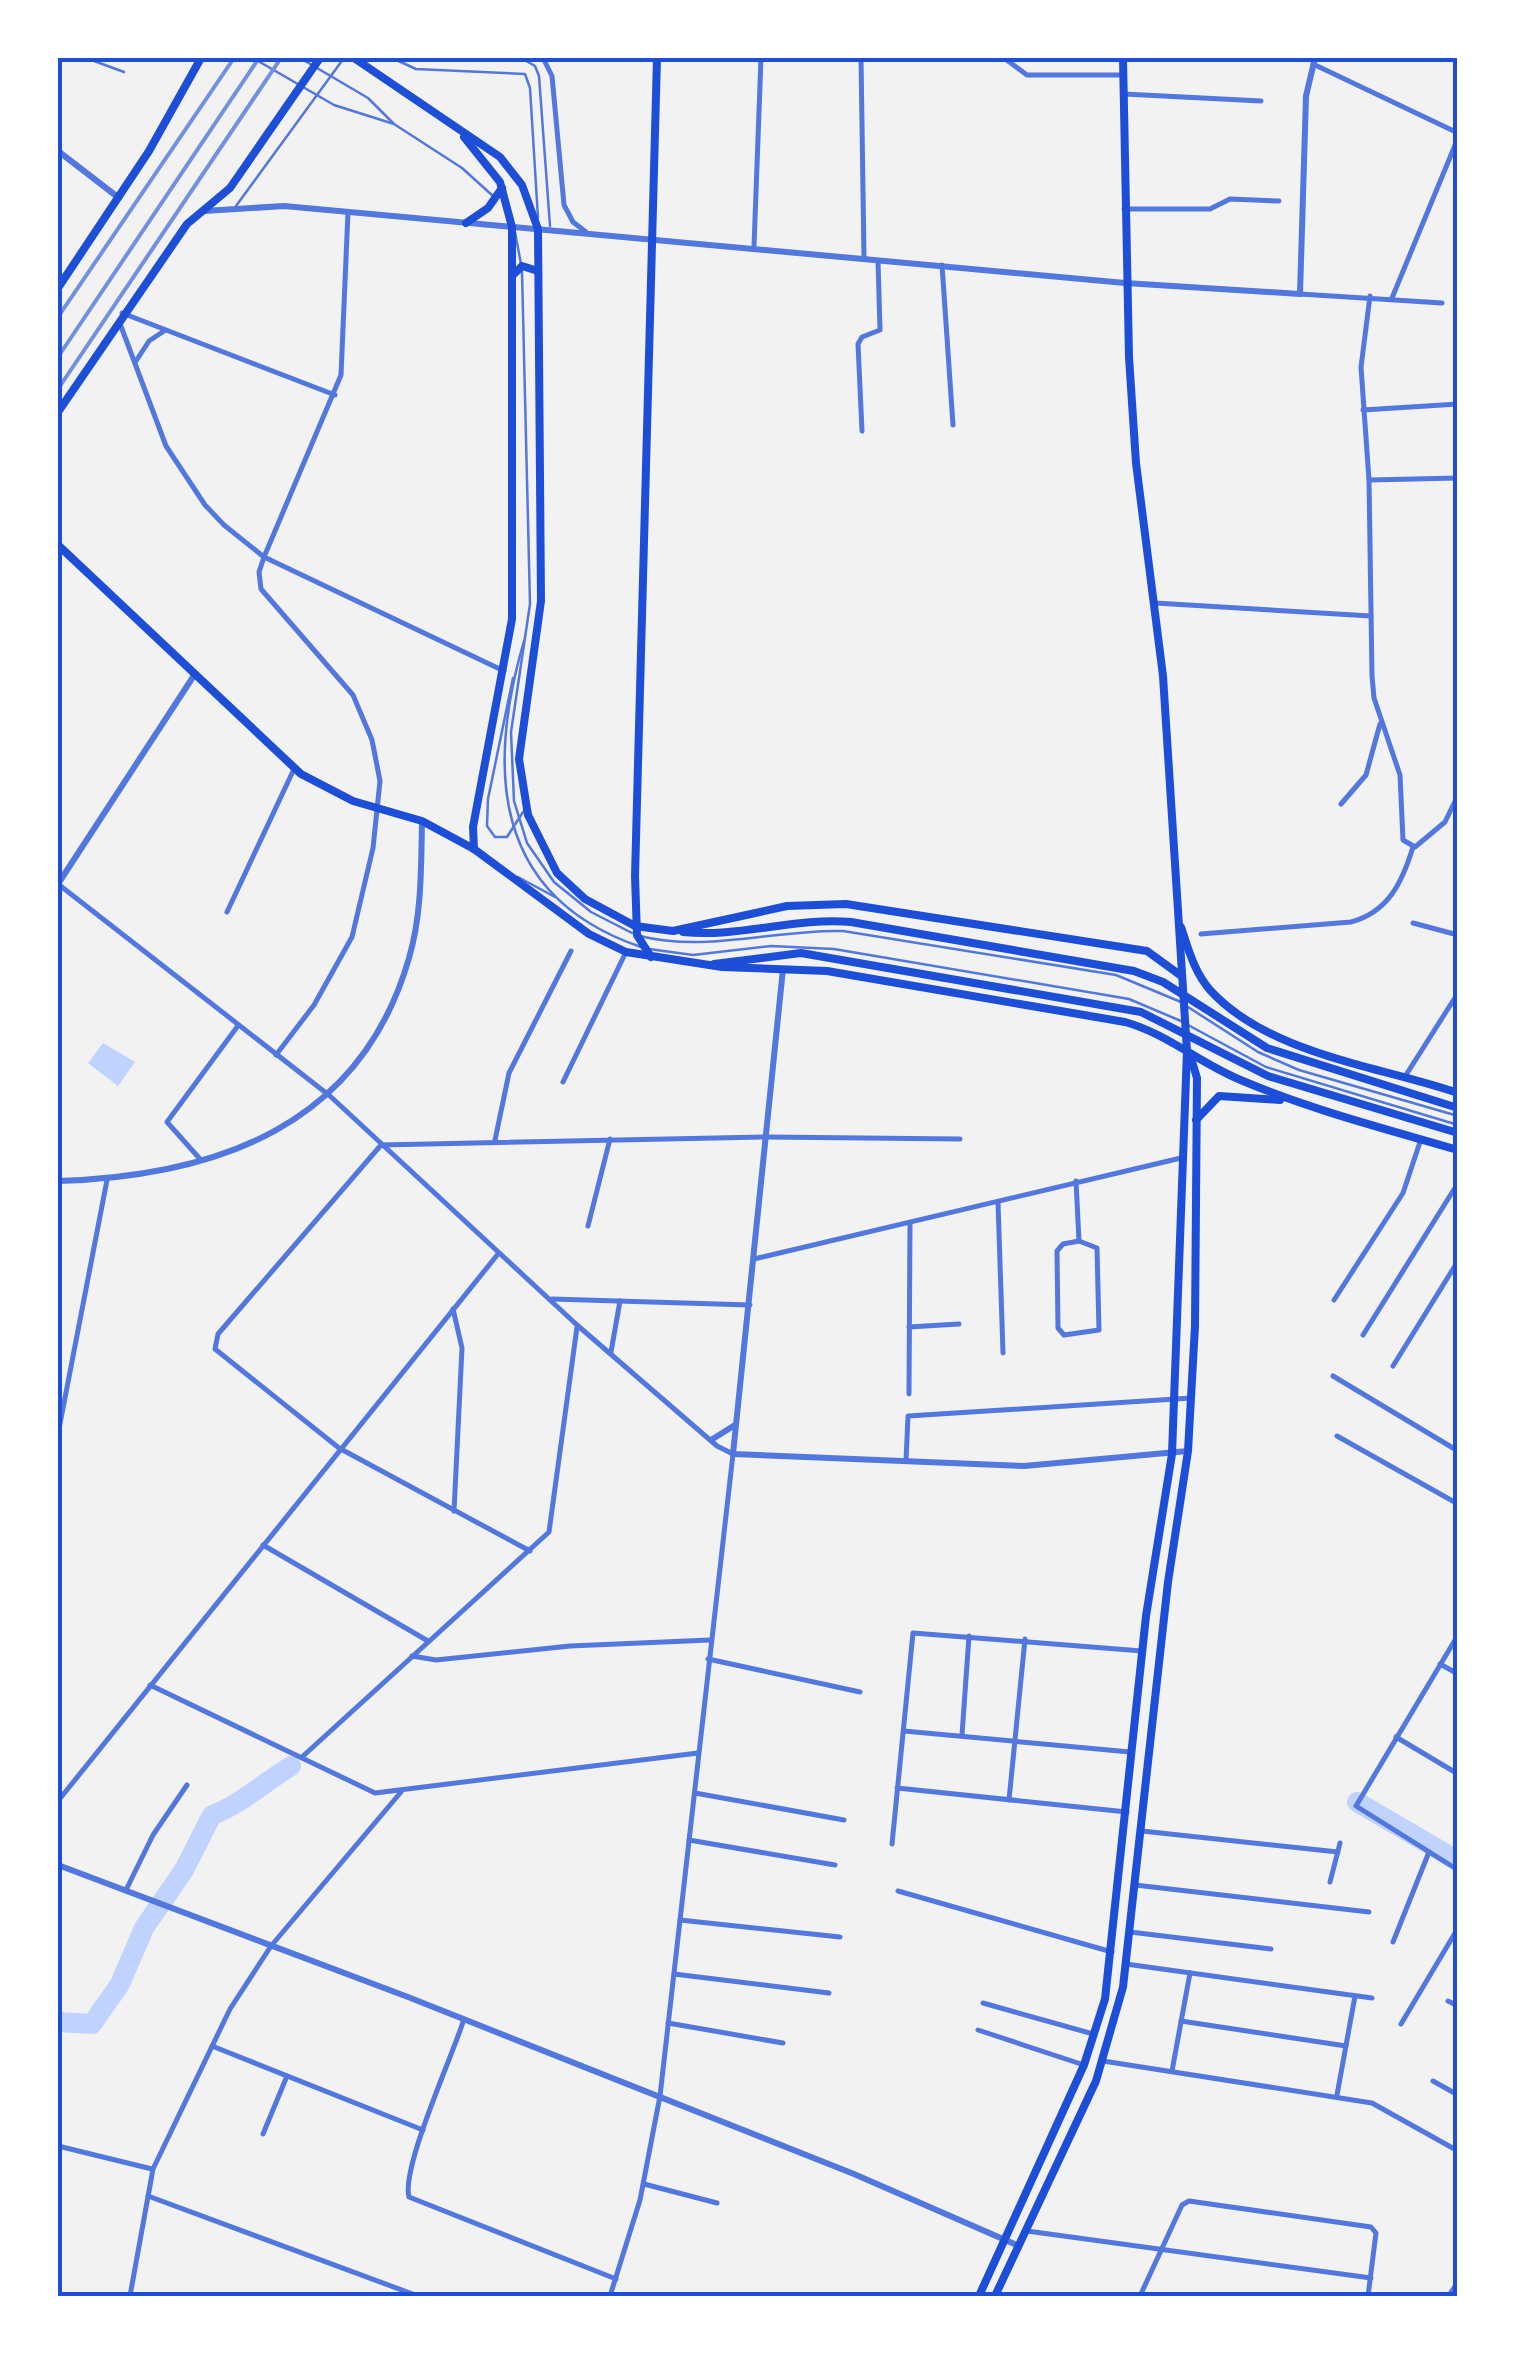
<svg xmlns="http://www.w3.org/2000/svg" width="1515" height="2354" viewBox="0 0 1515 2354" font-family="'Source Sans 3',sans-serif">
<rect width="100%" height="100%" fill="#f2f2f2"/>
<!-- water -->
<polygon fill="#bfd3fe" points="103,1043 135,1062 118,1086 88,1063"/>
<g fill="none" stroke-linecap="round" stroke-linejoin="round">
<!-- river -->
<g stroke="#bfd3fe" stroke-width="20">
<polyline points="1357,1802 1458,1861"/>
<path d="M 58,2022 L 92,2024 L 120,1984 L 144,1928 L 184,1870 L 212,1815 C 235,1808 268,1780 291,1766"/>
</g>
<!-- service -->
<g stroke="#5277de" stroke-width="2.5">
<polyline points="86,58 124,72"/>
<polyline points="253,58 334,105 394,124 462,168 493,196"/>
<polyline points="300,58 368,98 393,123"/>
<polyline points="392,58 416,69 525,74 530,88 538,218"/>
<polyline points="416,58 506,58"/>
<polyline points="521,58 535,66 539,76 550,226"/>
<polyline points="236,206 344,58"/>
<polyline points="515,232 521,264"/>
<polyline points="522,272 530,604 511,732 514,801 527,843 554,882 591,912 632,933"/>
<path d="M 524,641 C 486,771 494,897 641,947"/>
<polyline points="513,678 488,799 487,826 495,837 507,837 523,812"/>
<polyline points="518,877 555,897"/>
<path d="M 640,936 C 707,953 775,929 843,931 L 1116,975 L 1181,1002"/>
<polyline points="649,949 693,955 771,946 834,949 1129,999 1181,1021"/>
<polyline points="1188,1007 1258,1052 1299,1070 1458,1116"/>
<polyline points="1188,1025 1266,1067 1458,1125"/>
</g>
<!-- minor -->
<g stroke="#5277de" stroke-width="5">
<polyline points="543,58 552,76 564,205 573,222 586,232"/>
<polyline points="861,58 864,257"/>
<polyline points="1004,58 1027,75 1123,75"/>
<polyline points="1313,64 1458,133"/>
<polyline points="1124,94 1261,101"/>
<polyline points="1124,209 1210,209 1230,199 1279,201"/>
<polyline points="754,246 761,58"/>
<polyline points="942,265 953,425"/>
<polyline points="1300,294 1442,303"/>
<polyline points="1370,296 1361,367 1369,480 1372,676 1374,698 1400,775 1403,840 1415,847 1445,822 1458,795"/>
<polyline points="1392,298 1458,138"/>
<polyline points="122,313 335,395"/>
<polyline points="119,321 166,446 205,505 224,525 264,557 504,671"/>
<polyline points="136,361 149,341 164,331"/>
<polyline points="1363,410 1458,404"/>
<polyline points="862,431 858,344 862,337 880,330 878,261"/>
<polyline points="1369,480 1458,478"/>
<polyline points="1155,603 1371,616"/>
<polyline points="1341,804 1366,775 1380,724"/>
<polyline points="58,884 330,1096 577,1325 717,1446 733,1454 660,2096 640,2200 610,2296"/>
<polyline points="227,912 294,769"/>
<polyline points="1413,923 1458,935"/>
<path d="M 1201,934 L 1351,922 C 1388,912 1402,883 1413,847"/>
<polyline points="276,1055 314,1005 352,937 373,848 380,781 372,740 353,695 261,589 259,572 264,557 341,375 348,212"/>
<polyline points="1406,1075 1458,993"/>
<polyline points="563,1082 626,952"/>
<polyline points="495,1140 509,1073 571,951"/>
<polyline points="200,1159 167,1122 237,1027"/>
<polyline points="1076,1181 1079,1241"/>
<polyline points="998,1202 1003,1353"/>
<polyline points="588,1226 610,1139"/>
<polygon points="1079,1241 1097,1248 1099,1330 1064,1335 1058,1328 1057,1251 1063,1244"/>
<polyline points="754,1259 1181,1158"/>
<polyline points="552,1299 750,1305"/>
<polyline points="1334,1300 1403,1193 1421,1139"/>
<polyline points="453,1309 462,1348 454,1511"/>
<polyline points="909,1327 959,1324"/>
<polyline points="1363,1335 1458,1183"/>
<polyline points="611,1352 620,1301"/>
<polyline points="1393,1366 1458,1261"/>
<polyline points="1333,1376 1458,1451"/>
<polyline points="909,1394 910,1223"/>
<polyline points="58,1434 107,1180"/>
<polyline points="1337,1436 1458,1504"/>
<polyline points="906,1461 908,1416 1191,1398"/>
<polyline points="263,1545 428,1641"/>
<polyline points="530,1551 339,1448 215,1349 218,1334 381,1145 767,1137 960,1139"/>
<polyline points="1458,1635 1356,1806 1458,1870"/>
<polyline points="412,1656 436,1660 570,1646 710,1640"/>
<polyline points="708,1659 860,1692"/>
<polyline points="1440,1664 1458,1674"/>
<polyline points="150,1685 375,1793 698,1753"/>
<polyline points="904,1731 1130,1752"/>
<polyline points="962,1735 969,1636"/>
<polyline points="1396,1737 1458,1774"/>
<polyline points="302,1757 549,1532 577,1327"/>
<polyline points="897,1788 1127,1812"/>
<polyline points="695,1793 844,1820"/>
<polyline points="1009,1800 1025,1639"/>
<polyline points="58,1801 498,1254"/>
<polyline points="1142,1831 1338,1852"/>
<polyline points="689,1840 835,1865"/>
<polyline points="892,1844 913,1633 1142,1651"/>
<polyline points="1330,1882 1340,1843"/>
<polyline points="1135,1885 1369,1912"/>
<polyline points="126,1890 153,1835 187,1785"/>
<polyline points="898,1891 1112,1952"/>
<polyline points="680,1920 840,1937"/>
<polyline points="1130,1932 1271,1949"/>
<polyline points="1393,1942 1429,1852"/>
<polyline points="1126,1964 1372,1998"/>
<polyline points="674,1974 829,1993"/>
<polyline points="1448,2001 1458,2006"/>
<polyline points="983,2003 1093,2034"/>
<path d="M 464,2019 C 453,2055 401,2168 409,2197 L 616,2279"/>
<polyline points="1181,2021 1346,2046"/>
<polyline points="668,2023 783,2043"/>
<polyline points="1401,2024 1458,1928"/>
<polyline points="978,2030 1084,2065"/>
<polyline points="212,2046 423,2130"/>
<polyline points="1103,2061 1372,2103 1458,2151"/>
<polyline points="1172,2071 1190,1973"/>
<polyline points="1433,2081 1458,2095"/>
<polyline points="1337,2095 1355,1996"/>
<polyline points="263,2134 287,2076"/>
<polyline points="58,2146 152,2169"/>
<polyline points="644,2184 717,2203"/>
<polyline points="148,2196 418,2296"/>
<polyline points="1027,2231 1371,2278"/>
<polyline points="130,2296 153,2169 230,2009 271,1946 401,1792"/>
<polyline points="1140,2296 1182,2205 1189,2201 1371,2227 1376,2233 1368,2296"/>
</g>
<!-- tertiary -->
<g stroke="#5277de" stroke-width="6">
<polyline points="58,151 119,198"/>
<polyline points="204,211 284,206 1125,283 1300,294 1306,96 1315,58"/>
<polyline points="58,884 193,677"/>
<polyline points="783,969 733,1454 1024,1466 1188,1451"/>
<path d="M 58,1181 C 217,1176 361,1126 409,958 C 422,914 421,867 422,821"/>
<polyline points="711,1440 735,1425"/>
<polyline points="58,1865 408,1997 854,2174 1019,2246"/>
<polyline points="1449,2296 1458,2283"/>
</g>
<!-- primary -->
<g stroke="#1d4ed8" stroke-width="8">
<polyline points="354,58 500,157 522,185 538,229 541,601 519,759 528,815 557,873 585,899 635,926 673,931 787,906 846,904 1147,951 1180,975"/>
<polyline points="464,137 500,182 512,227 512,619 473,827 474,849"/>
<polyline points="466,223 488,208 502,188"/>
<polyline points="513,275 522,266 538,271"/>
<polyline points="58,288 149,151 201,58"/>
<polyline points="58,412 187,224 230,188 320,58"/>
<path d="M 58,545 L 301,774 L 353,801 L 422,821 L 474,849 L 589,934 L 626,952 L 722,967 L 827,971 L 1125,1022 C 1168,1034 1202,1065 1243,1081 C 1312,1110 1386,1129 1458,1150"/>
<path d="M 1181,927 C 1188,948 1194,972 1210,990 C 1268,1054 1379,1066 1458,1093"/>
<path d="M 683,932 C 738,938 795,917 851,922 L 1134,971 L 1163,982 L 1267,1048 L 1458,1108"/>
<polyline points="651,957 637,935 635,876 657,58"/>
<polyline points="714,964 801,953 1141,1012 1268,1076 1458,1133"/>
<polyline points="1196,1120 1219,1096 1280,1100"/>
<polyline points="979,2296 1084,2065 1105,1999 1146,1616 1172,1454 1187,1051 1163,676 1136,463 1129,357 1123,58"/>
<polyline points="995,2296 1096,2081 1123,1987 1168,1582 1188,1451 1195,1326 1197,1078 1190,1055"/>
</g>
<!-- rail -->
<g stroke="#7290e2" stroke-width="4">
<polyline points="58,317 234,58"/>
<polyline points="58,357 259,58"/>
<polyline points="58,389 281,58"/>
</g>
</g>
<!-- border -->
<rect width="1515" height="2354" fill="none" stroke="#ffffff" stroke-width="120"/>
<rect x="60" y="60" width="1395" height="2234" fill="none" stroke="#1d4ed8" stroke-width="4"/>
</svg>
